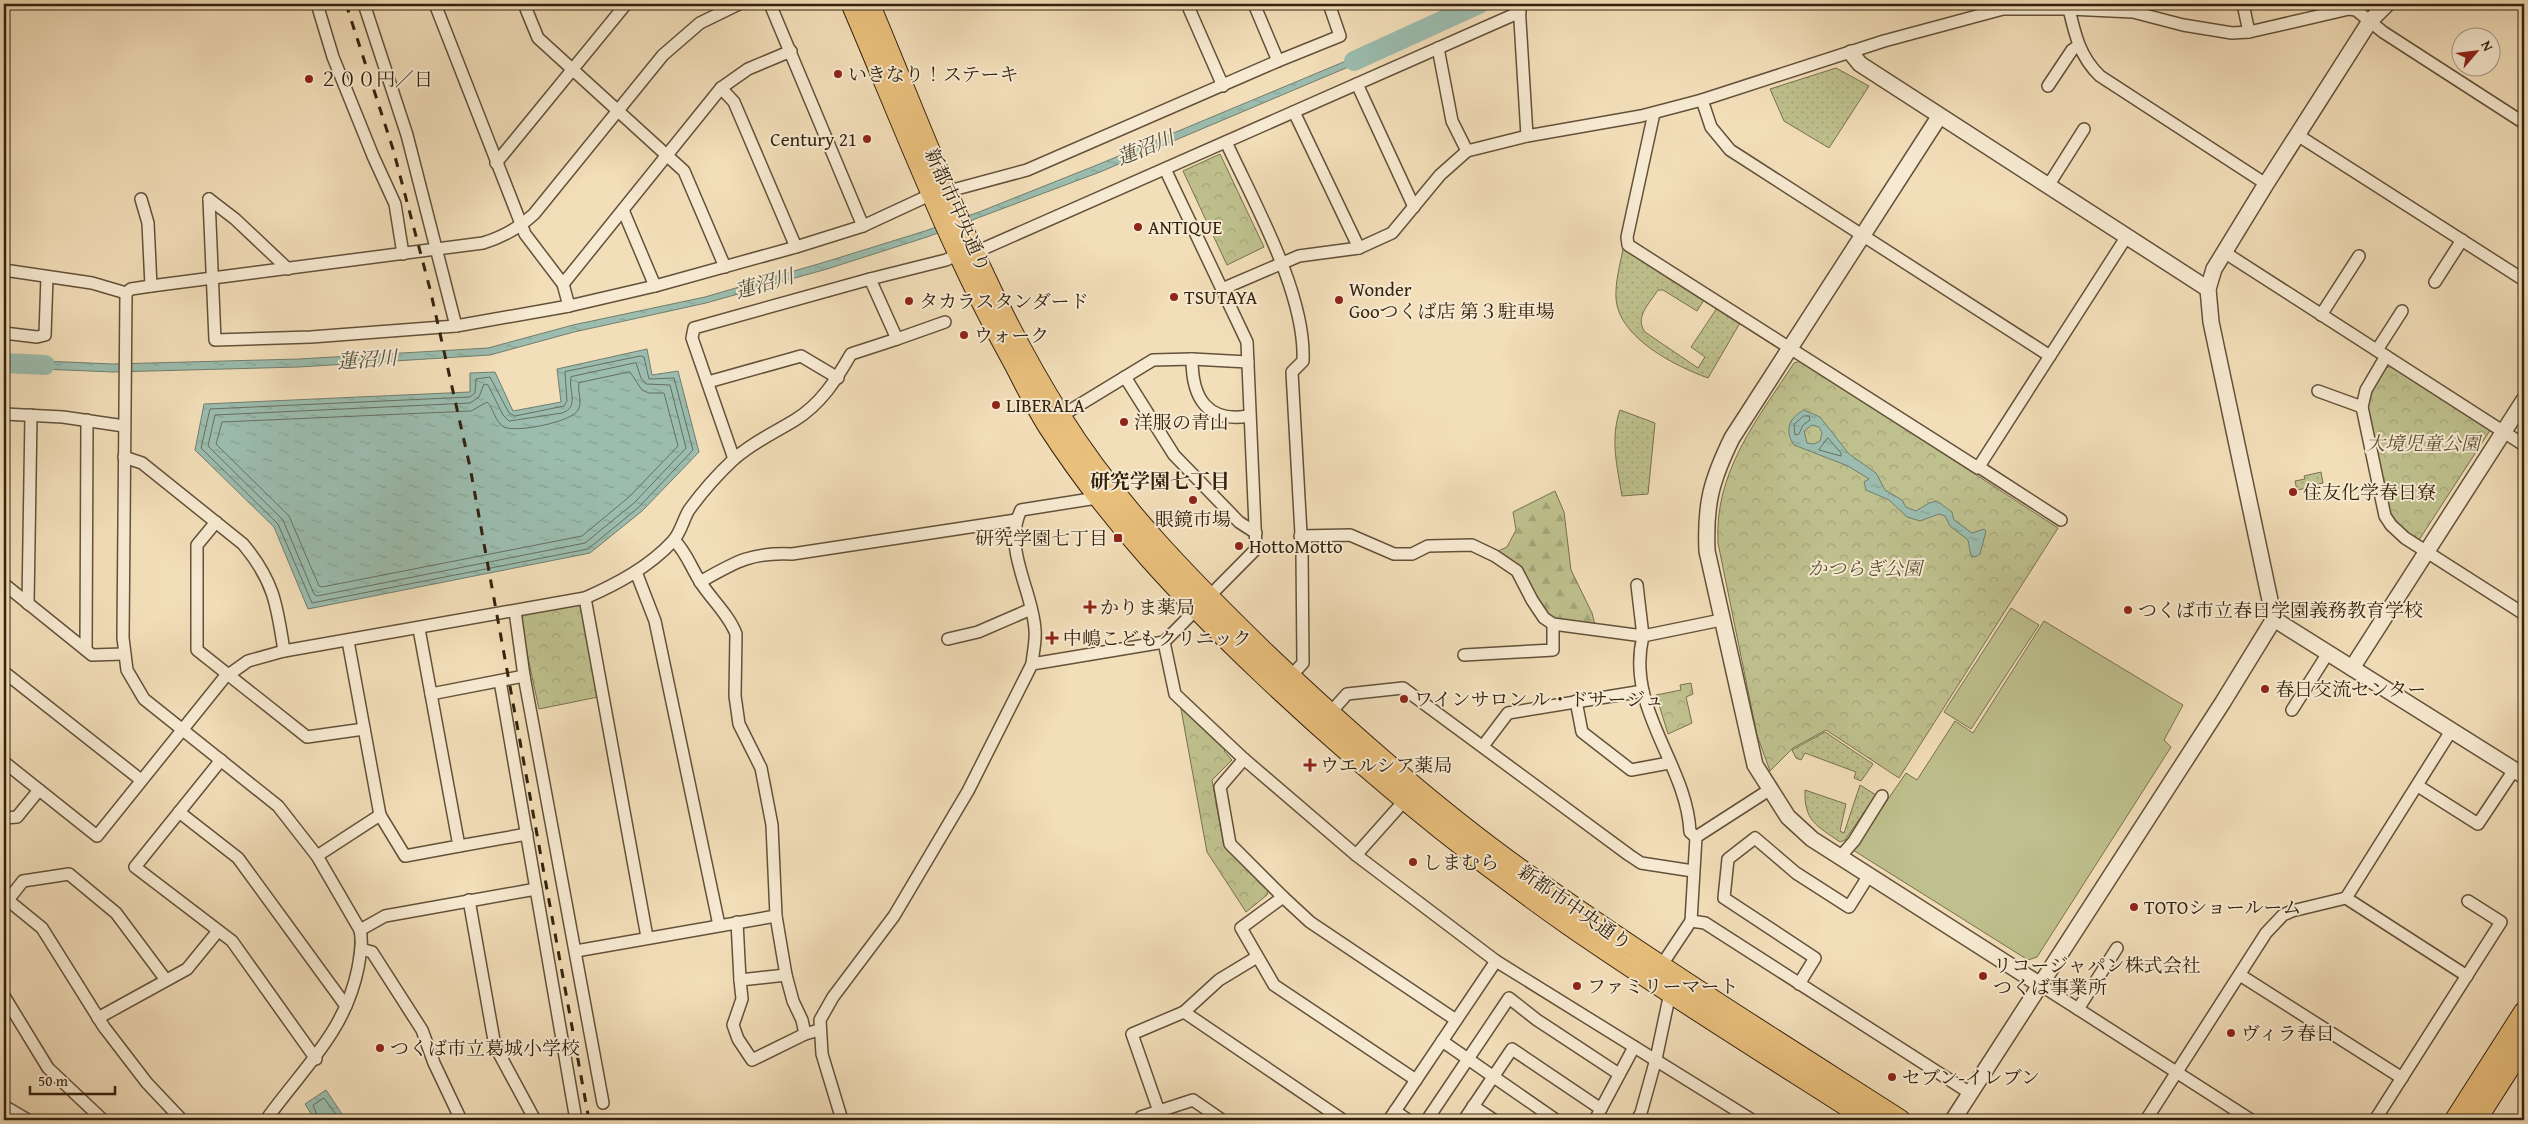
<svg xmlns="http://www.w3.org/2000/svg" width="2528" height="1124" viewBox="0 0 2528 1124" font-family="'Gentium Book Plus','Noto Serif JP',serif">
<defs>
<pattern id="grass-dots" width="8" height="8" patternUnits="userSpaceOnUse" patternTransform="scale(1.25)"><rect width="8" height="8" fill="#bec08d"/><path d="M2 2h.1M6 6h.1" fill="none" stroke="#a4a578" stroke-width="1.8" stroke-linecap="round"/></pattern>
<pattern id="forest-firs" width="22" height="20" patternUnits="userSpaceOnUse" patternTransform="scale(1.25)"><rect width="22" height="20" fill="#bec08d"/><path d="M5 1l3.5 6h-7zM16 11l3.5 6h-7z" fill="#a4a578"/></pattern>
<pattern id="park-crowns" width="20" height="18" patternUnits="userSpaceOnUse" patternTransform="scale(1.25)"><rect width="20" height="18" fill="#bec08d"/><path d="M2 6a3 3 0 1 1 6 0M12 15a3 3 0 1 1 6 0" fill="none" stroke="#a4a578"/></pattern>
<pattern id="water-ripples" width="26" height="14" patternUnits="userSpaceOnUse" patternTransform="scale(1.25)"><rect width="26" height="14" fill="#9bbcae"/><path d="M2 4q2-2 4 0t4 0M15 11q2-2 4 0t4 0" fill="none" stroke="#86a194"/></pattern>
</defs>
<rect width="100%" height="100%" fill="#f2deb9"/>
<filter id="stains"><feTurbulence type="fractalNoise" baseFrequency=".004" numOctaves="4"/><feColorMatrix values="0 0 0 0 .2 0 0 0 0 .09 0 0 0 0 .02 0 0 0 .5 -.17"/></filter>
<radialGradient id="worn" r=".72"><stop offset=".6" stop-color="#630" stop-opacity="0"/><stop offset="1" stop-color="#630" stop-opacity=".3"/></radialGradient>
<!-- grass -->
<g fill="url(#grass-dots)" stroke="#78714e">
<polygon points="1836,68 1869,86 1829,148 1784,121 1770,89"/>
<path d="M 1623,249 L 1704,300 L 1697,311 L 1663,290 L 1658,290 C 1650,303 1634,317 1645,332 L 1698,368 L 1705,357 L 1691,347 L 1717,308 L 1740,323 L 1708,378 C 1675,366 1619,338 1616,299 C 1615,282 1620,265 1623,249 Z"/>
<path d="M 1620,410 L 1655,423 L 1648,494 L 1622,496 C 1617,466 1610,439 1620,410 Z"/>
<polygon points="2321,472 2323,483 2315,485 2318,498 2309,500 2307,488 2297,490 2295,481 2305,479 2304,476"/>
<polygon points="1825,732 1873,764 1861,781 1854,778 1856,772 1805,753 1801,760 1796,758 1792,750"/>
<path d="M 1860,785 L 1876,795 L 1845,840 L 1840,842 C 1816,825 1804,821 1805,790 L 1846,804 L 1840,831 L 1844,833 Z"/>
</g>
<!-- forest -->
<polygon fill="url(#forest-firs)" stroke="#78714e" points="1555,491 1564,512 1571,570 1592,613 1595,625 1558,620 1543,611 1494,553 1507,547 1516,530 1513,512"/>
<!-- park -->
<g fill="url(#park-crowns)" stroke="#78714e">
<polygon points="1220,154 1264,247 1227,265 1183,171"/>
<path d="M 1801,361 L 2058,528 L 1899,778 L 1826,730 L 1793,748 L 1770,771 L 1757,735 L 1718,543 C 1714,472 1757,420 1794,363 Z"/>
<path d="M 2392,366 L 2491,429 L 2419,540 L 2404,531 L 2388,510 L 2367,412 C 2368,395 2377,382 2386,368 Z"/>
<polygon points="576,603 584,610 598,697 539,709 520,620 527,612"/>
<polygon points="1691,683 1693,694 1686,697 1692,723 1668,734 1656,695 1681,690 1680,685"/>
<polygon points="1181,709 1187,709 1227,748 1224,751 1232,760 1212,780 1224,846 1269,889 1267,895 1246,912 1207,852"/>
</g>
<!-- pitch -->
<g fill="#bec08d" stroke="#78714e">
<polygon points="2011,608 2039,625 1971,729 1944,712"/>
<polygon points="2044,621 2183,705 2164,740 2171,747 2037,957 2028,960 1853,850 1906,773 1917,780 1955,721 1973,733"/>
</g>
<!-- water -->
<g fill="url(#water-ripples)" stroke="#717e6e" fill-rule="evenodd">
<polygon points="1377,48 1379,54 1100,172 927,237 827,269 706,303 574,332 490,355 299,367 113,372 18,368 19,360 113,364 299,359 488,348 573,325 705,297 825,262 925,231 979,212 1097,165"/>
<polygon points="647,349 652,375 678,371 699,452 642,511 590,553 308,609 274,527 195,450 204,404 470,392 470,373 495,372 513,411 561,402 557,369"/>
<path d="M 1804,410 L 1820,417 L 1849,454 L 1876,473 L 1885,490 L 1902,500 L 1906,507 L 1916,511 L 1929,503 L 1937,501 L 1952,512 L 1954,520 L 1972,533 L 1984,529 L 1986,531 L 1980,554 L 1975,557 L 1971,556 L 1968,540 L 1950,526 L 1945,516 L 1939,514 L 1920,521 L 1907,517 L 1889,500 L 1866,490 L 1864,482 L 1869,479 L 1848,466 L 1794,445 C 1784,430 1789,418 1804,410 ZM 1812,425 L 1819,427 L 1822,433 L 1820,441 L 1814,444 L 1807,443 L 1804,431 Z"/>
<polygon points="326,1090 346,1120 315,1120 305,1104"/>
</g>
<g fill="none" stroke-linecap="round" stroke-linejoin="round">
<!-- shore -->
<g stroke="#676f5e" stroke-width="1">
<polygon points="641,356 644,357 649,379 674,378 693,450 639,507 588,549 312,603 278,524 201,448 210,409 470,397 475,393 476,379 490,377 509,413 515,416 564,406 567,401 565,372"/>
<path d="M 636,363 L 641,378 L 646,384 L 670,385 L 686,448 L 634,503 L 585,543 L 317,596 L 314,594 L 283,520 L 208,446 L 215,415 L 470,403 L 479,397 L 484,384 L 488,385 L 503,415 L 509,421 L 562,413 C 580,407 568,390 571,377 Z"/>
<path d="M 630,372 L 642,390 L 649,393 L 664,393 L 678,446 L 629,497 L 582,536 L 322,587 L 319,586 L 289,516 L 216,444 L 222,422 L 471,411 L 487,402 C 494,408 494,421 504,427 C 516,433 572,422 578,410 C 583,401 577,392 579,383 Z"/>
<polygon points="1804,416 1809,416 1810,420 1803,425 1799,434 1795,435 1794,425"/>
<polygon points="1828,438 1841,453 1841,456 1819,450"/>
<polyline points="319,1120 313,1105 324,1098 340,1120"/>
</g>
<!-- river -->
<g stroke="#9bbcae" stroke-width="20">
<polyline points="1354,61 1479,4"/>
<polyline points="4,363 45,365"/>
</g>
<defs>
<g id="minor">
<polyline points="317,4 333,57 373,156 395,204 403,254"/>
<polyline points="364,4 407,135 456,326"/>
<polyline points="435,4 525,234 563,284 569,306"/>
<polyline points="524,4 538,38 684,171 725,267"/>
<polyline points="770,4 863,226"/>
<polyline points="1187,4 1223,86"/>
<polyline points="1254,4 1278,61 1340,36 1329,4"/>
<polyline points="1519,4 1527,136"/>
<polyline points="2243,4 2249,32"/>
<path d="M 2069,9 C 2075,35 2080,57 2100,76 L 2266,184"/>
<polyline points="1438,48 1452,121 1467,151"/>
<polyline points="1357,84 1414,207"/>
<polyline points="2048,86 2072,50 2078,46"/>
<polyline points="721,88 734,102 796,247"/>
<polyline points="1702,100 1711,127 1730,150 2050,356"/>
<polyline points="1294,112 1359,248"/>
<polyline points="1654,113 1627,237 1628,245 1978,468 2127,236"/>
<polyline points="2299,136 2524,280"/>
<path d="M 1226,142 C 1254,203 1306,294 1303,361 L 1292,372 L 1302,552 L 1303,663 L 1291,676"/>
<polyline points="496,163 626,4"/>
<polyline points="2048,186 2084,129"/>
<polyline points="949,191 1027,170 1278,61"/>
<polyline points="141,199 148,223 151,286"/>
<polyline points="209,199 215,340 311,337 456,326 569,306 655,286 796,247 863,226 932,194"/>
<polyline points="209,199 235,219 288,269"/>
<polyline points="623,210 655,286"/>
<polyline points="976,252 1520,12"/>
<polyline points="2224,252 2524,445"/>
<polyline points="4,270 92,283 126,293"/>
<polyline points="2435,282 2462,240"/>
<polyline points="563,284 721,88 748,69 791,51"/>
<polyline points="1222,289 1299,256 1359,248 1392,233 1440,175 1467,151 1527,136 1641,116 1702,100 1884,41 2003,9 2069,9 2133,12 2183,25 2232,33 2249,32 2349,9 2356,10 2383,32 2524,123"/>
<polyline points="2321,315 2359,256"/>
<polyline points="4,333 37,337 45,335 47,277"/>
<polyline points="897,339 945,322"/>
<polyline points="2377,350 2402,311"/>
<polyline points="2386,356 2366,390 2362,407 2385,516 2391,525 2405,538 2524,614"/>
<path d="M 1192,359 C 1192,398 1207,423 1249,416"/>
<polyline points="1125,377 1174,455 1239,522 1256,533"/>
<polyline points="708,382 801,356 838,378"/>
<polyline points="2318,391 2362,407"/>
<polyline points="4,414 63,417 124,426"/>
<polyline points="1061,416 1153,360 1192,359 1248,362"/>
<path d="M 124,457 L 142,463 L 243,544 C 274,581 277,605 284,651"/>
<polyline points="734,459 692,338 694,328 870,279"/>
<polyline points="1979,467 2061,520"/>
<polyline points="216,522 197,545 197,650 307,737 364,729"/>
<polyline points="1300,536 1350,535 1394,554 1412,554 1428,546 1472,545 1495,556 1517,571 1532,600 1544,618 1553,624 1643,636 1637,585"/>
<path d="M 674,540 C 687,553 691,568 701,583 C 712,600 729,615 736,634 L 735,696 L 739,724 L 761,768 L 772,825 L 776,916 L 786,975 L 793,1001 L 802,1020 L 805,1034 L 819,1030"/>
<polyline points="636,572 655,621 719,925"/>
<path d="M 700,582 C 735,562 751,552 792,554 L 1016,520"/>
<polyline points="4,584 92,655 123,654"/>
<polyline points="585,598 647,937"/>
<polyline points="28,604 31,415"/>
<polyline points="515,611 524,676 603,1103"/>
<polyline points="948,639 978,632 1031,609"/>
<polyline points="1164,642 1175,694 1244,759 1356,855 1496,961 1752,1120"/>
<polyline points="86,650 87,420"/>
<polyline points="1464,655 1553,650 1553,624"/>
<path d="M 1032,664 C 1033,653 1036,641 1035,630 C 1033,591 1002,548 1021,510 L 1097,498"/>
<polyline points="4,672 141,780"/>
<polyline points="500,681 576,1120"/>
<polyline points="431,694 524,676"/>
<polyline points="1576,701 1582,732 1631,770 1669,763"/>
<polyline points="2292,710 2328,653"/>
<polyline points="1331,712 1347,694 1403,688 1629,855 1641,863 1693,871"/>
<polyline points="1483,746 1508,713 1643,691"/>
<polyline points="1244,759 1220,787 1230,844 1283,897 1241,928 1274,985 1416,1080"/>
<polyline points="221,760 135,867 232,941 316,1059"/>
<path d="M 4,762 L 97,836 L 224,678 L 248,661 L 284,651 L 585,598 C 617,584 649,567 673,541 C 681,532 683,520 689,510 C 702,492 718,474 734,459 C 753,442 774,433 795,420 C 821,404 836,380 851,354 L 897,339 L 870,279 L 946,260 L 959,254"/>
<polyline points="2418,786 2478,824 2514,770"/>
<polyline points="179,812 238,858 346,1006"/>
<polyline points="380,815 405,856 459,846 419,629"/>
<polyline points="4,818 17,817 39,790"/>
<path d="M 1696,837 L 1690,832 C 1687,764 1625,709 1643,636 L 1721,620"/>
<polyline points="459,846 527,834"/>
<polyline points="1356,855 1405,800"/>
<polyline points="317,856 380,815 348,641"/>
<polyline points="1840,857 1854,841 1882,796"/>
<polyline points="4,897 42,928 104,1027 147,1083 182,1120"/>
<polyline points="1283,897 1310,922 1456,1020"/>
<polyline points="2346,898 2451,731"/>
<polyline points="469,900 495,1046 535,1120"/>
<polyline points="4,905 23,881 69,874 116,913 166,980"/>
<polyline points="1691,921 1705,923 1970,1093"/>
<polyline points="737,922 740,980"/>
<polyline points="360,930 385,916 536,889"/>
<polyline points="361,949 372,952 422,1030 434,1063 461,1120"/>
<polyline points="576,951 776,916"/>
<polyline points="1661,966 1691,921 1696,837 1769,790"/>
<polyline points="786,975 740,980 742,999 733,1025 738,1039 752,1060 805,1034"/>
<polyline points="2240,975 2402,1078"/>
<polyline points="1799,984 1815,958 1724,898 1728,859 1755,838 1796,873 1849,907 1869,875"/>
<polyline points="2039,984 2251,1120"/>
<polyline points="4,996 48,1068 103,1120"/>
<polyline points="2078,1009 2117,948"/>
<polyline points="1184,1012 1343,1120"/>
<polyline points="98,1018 187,969 218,931"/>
<polyline points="1442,1041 1556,1120"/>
<polyline points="4,1106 28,1120"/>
<polyline points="1473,1106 1494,1120"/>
<polyline points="1395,1111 1408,1120"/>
<polyline points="1141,1117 1193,1100 1222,1120"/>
<path d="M 266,1120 C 302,1069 345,1033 358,968 C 360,955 363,943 360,930 L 317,856 L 278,806 L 144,699 L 127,670 L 123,638 L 126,293 L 131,289 L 151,286 L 483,243 C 503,237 519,228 534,214 L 663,55 L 700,23 L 739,4"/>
<polyline points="842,1120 822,1054 820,1020 833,997 894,916 968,791 1032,664 1164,642 1256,549 1247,342 1165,169"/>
<polyline points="1162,1120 1132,1034 1184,1012 1219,980 1257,957"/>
<polyline points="1389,1120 1496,961"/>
<polyline points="1427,1120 1509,998 1537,1020 1619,1074"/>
<polyline points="1464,1120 1512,1049 1601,1109"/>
<polyline points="1595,1120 1634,1047"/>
<polyline points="1637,1120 1641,1113 1656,1059 1670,993"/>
<polyline points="2146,1120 2266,933 2283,915 2292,911 2346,898 2467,976"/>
<polyline points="2375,1120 2501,922 2468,901"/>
</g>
<g id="tertiary">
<polyline points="1851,53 1860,64 2208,289"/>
<path d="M 1939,117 L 1732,438 C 1711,481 1705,504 1707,551 L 1755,765 L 1788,817 L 1812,839 L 2039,984"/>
<polyline points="2274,619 2524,776"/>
<polyline points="2352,668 2524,400"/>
<polyline points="1953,1120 2223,702 2274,619 2211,322 2208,289 2214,269 2266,184 2370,21 2387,4"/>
</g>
<g id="primary">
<path d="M 851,4 C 902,123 948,245 1011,359 C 1023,381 1034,405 1048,427 C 1109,521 1181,597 1261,673 C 1357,764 1460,849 1568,925 C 1666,993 1768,1056 1868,1120"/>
<path d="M 870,4 C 928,142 980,288 1061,416 C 1116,504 1190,579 1265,652 C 1346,729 1431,805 1522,870 C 1645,958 1773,1038 1901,1120"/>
</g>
<g id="trunk">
<polyline points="2455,1120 2524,1012"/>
<polyline points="2476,1120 2524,1045"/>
</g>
</defs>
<!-- minor casing -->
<use href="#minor" stroke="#635139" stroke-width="14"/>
<!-- tertiary casing -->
<use href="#tertiary" stroke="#635139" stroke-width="18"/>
<!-- primary casing -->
<use href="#primary" stroke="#33220e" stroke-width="21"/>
<!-- trunk casing -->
<use href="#trunk" stroke="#33220e" stroke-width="22"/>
<!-- minor -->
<use href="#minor" stroke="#f7ead2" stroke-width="11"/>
<!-- tertiary -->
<use href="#tertiary" stroke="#f7ead2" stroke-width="15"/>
<!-- primary -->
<use href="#primary" stroke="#e9bf7c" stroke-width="19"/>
<!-- trunk -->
<use href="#trunk" stroke="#e9bf7c" stroke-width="20"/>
<!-- rail -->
<polyline stroke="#33220e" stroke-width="3" stroke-dasharray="9 9" stroke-linecap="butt" points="346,4 393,149 430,289 470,467 589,1120"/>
</g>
<!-- markers -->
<g fill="#8f2418" stroke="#f7ead2" stroke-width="2">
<circle cx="838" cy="74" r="5"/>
<circle cx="309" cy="79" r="5"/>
<circle cx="867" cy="139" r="5"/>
<circle cx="1138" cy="227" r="5"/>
<circle cx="1174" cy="297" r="5"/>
<circle cx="1339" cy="300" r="5"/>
<circle cx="909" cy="301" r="5"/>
<circle cx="964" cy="335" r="5"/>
<circle cx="996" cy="405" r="5"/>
<circle cx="1124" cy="422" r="5"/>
<circle cx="2293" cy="492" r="5"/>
<circle cx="1193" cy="500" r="5"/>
<rect x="1113" y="533" width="10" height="10" rx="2.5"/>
<circle cx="1239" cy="546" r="5"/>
<path d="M1087.5 599.5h5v5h5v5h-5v5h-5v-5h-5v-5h5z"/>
<circle cx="2128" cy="610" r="5"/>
<path d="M1049.5 630.5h5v5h5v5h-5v5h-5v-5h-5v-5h5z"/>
<circle cx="2265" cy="689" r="5"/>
<circle cx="1404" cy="699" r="5"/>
<path d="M1307.5 757.5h5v5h5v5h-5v5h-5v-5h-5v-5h5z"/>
<circle cx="1413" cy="862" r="5"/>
<circle cx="2134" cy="907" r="5"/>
<circle cx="1983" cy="976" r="5"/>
<circle cx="1577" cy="986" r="5"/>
<circle cx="2231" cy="1033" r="5"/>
<circle cx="380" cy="1048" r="5"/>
<circle cx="1892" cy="1077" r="5"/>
</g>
<g text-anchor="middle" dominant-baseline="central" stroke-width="4" stroke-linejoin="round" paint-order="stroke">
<!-- poi labels -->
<g font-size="19" fill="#33220e" stroke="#f7ead2" text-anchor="start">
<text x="848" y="74">いきなり！ステーキ</text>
<text x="319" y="79">２００円／日</text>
<text x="857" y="139" text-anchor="end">Century 21</text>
<text x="1148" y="227">ANTIQUE</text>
<text x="1349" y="289">Wonder<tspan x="1349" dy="22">Gooつくば店 第３駐車場</tspan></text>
<text x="1184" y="297">TSUTAYA</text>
<text x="919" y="301">タカラスタンダード</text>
<text x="974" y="335">ウォーク</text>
<text x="1006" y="405">LIBERALA</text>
<text x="1134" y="422">洋服の青山</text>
<text x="2303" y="492">住友化学春日寮</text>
<text x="1193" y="519" text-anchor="middle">眼鏡市場</text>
<text x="1108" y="538" text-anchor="end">研究学園七丁目</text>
<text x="1249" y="546">HottoMotto</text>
<text x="1100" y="607">かりま薬局</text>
<text x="2138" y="610">つくば市立春日学園義務教育学校</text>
<text x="1063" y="638">中嶋こどもクリニック</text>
<text x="2275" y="689">春日交流センター</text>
<text x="1414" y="699">ワインサロン ル・ドサージュ</text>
<text x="1320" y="765">ウエルシア薬局</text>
<text x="1423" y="862">しまむら</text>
<text x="2144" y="907">TOTOショールーム</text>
<text x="1993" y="965">リコージャパン株式会社<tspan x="1993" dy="22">つくば事業所</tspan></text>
<text x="1587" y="986">ファミリーマート</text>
<text x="2241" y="1033">ヴィラ春日</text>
<text x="390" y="1048">つくば市立葛城小学校</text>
<text x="1902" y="1077">セブン-イレブン</text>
</g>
<!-- street labels -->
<g font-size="19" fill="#33220e" stroke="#f7ead2">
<text transform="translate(958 210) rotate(66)">新都市中央通り</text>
<text transform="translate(1575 907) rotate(35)">新都市中央通り</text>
</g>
<!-- park labels -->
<g font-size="19" font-style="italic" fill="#5d5134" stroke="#f7ead2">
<text x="2423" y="443">大境児童公園</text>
<text x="1865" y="568">かつらぎ公園</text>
</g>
<!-- water labels -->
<g font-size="20" font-style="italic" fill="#52503e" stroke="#f7ead2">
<text transform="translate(1145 147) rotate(-22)">蓮沼川</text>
<text transform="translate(764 283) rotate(-16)">蓮沼川</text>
<text transform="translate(367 359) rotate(-4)">蓮沼川</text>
</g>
<!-- neighbourhood labels -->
<g font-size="20" font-weight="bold" fill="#33220e" stroke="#f7ead2">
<text x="1160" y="480">研究学園七丁目</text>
</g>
</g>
<!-- margin -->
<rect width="2528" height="1124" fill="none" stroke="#f2deb9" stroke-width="20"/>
<rect x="5" y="5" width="2518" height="1114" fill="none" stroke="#33220e" stroke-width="2.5"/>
<rect x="10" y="10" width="2508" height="1104" fill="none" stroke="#33220e"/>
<!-- north arrow -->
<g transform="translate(2476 52) rotate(62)"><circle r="24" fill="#f7ead2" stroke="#a99a84"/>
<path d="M0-4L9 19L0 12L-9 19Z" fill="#8f2418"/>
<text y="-8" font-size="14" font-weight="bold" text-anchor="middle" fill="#33220e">N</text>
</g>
<!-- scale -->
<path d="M30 1086v8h85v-8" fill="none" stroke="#33220e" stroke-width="2.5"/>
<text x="38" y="1086" font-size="15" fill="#33220e" stroke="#f7ead2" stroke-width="4" paint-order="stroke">50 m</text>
<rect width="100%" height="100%" filter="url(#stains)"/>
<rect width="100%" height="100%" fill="url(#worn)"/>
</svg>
